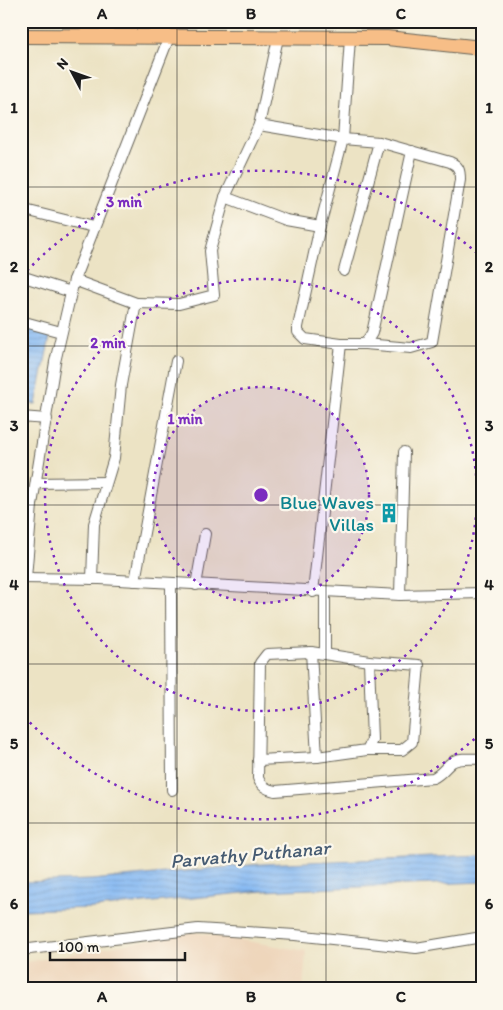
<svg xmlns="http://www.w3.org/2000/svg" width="503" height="1010" viewBox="0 0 503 1010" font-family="Itim,sans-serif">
<defs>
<pattern id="water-rules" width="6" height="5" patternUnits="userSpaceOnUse" patternTransform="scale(1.25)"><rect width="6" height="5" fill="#86b9f3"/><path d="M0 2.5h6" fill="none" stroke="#739ed0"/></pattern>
</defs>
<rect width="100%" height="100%" fill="#fbf7ec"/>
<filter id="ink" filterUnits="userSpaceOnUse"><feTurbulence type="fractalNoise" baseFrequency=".02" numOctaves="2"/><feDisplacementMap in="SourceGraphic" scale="10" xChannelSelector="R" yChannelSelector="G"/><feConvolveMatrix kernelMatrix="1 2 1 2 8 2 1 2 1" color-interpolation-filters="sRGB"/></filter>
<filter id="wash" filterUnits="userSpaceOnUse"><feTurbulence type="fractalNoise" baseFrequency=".0096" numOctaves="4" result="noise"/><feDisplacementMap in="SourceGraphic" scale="20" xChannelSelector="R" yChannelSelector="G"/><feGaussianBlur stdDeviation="1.12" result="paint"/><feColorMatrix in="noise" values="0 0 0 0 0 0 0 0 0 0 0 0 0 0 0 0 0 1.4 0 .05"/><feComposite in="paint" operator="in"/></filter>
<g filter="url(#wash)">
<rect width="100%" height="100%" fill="#ece3c4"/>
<!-- built -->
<polygon fill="#eed6bb" points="193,932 306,951 303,989 21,989 21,963"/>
<!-- water -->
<g fill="url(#water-rules)" stroke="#516a88">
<polygon points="21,327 51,332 36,404 21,403"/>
<polygon points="482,855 482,882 262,891 94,908 21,910 21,882 92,880 260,864"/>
</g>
</g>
<g filter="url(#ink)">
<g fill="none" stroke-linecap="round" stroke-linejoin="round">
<defs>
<g id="minor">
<polyline points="154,37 159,21"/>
<polyline points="278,38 259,125 343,139 350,38"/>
<polyline points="225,197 286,220 320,226"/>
<polyline points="21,209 93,227"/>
<polyline points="344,271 379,142"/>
<polyline points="21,276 71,292"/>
<polyline points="74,280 136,303 121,385 114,458 94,524 92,579"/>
<polyline points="136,303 179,304 214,295 210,251 225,197 259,125"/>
<polyline points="21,321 61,332"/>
<path d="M 341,344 L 305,339 L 298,332 L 298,327 L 320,226 L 343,139 L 379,142 L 450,162 C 459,166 460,170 460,180 L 432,342 L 411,348 L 365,344"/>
<polyline points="21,417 47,419"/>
<polyline points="36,483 106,482"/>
<polyline points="21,505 32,505 26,578"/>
<polyline points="32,505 55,362 74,280 169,37"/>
<polyline points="21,578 100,579 400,595 482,593"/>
<polyline points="135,581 176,361"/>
<polyline points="171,583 172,790"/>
<polyline points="196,585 205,534"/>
<polyline points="313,592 341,344 365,344 372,333 412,151"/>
<polyline points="400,595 404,452"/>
<polyline points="311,652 317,757"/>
<polyline points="325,653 325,592"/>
<path d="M 367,750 L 402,750 L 412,742 L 419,665 L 369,661 L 311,652 L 267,654 L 260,663 L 258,778 C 261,786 266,789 275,791 L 433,778 C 442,774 445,767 452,762 C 460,757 473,759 482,759"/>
<polyline points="258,760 317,757 367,750 372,740 369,661"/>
<polyline points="21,950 198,929 295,935 416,948 482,937"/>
</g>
<polyline id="major" points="21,36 387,38 482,48"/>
</defs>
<!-- minor casing -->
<use href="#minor" stroke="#656257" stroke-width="12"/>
<!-- major casing -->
<use href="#major" stroke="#656257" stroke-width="16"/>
<!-- minor -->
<use href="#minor" stroke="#fff" stroke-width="10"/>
<!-- major -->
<use href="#major" stroke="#f7be87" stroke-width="14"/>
</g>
</g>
<!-- grid -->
<path fill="none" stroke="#1c1c1c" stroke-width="1" stroke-opacity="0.55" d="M 177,21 L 177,989M 326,21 L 326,989M 21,187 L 482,187M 21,346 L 482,346M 21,505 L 482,505M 21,664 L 482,664M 21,823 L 482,823"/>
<!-- distance rings -->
<circle cx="261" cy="495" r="108" fill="#7b2cbf" fill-opacity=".12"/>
<g fill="none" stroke="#7b2cbf" stroke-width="2.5" stroke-dasharray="2.5 5">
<circle cx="261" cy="495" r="108"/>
<circle cx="261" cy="495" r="216"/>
<path d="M480 734A324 324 0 0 1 22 714M22 276A324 324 0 0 1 480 256"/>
</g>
<!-- icons -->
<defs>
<symbol id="building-bare" viewBox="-9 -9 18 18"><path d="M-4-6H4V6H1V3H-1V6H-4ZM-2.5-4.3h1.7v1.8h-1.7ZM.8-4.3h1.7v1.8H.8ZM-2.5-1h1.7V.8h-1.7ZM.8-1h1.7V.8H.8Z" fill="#0f9aa8" stroke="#fbf7ec" stroke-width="2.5" paint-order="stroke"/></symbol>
</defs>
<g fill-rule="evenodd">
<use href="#building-bare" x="375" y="499" width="28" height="28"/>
</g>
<g text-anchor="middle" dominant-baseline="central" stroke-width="4.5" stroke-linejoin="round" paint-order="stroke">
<!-- culture labels -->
<g font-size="19" fill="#0d838f" stroke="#fbf7ec" text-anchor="end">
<text x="374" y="502">Blue Waves<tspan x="374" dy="22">Villas</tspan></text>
</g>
<!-- water labels -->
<g font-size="20" font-style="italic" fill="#465b72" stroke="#fbf7ec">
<text transform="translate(250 854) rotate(-5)">Parvathy Puthanar</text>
</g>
</g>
<circle cx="261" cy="495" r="8" fill="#7b2cbf" stroke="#fbf7ec" stroke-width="2.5"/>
<g font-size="15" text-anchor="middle" font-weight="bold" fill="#7b2cbf" stroke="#fbf7ec" stroke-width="4.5" stroke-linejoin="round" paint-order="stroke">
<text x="124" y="207">3 min</text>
<text x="108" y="348">2 min</text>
<text x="185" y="424">1 min</text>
</g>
<!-- margin -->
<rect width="503" height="1010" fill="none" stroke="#fbf7ec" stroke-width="55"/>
<!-- north arrow -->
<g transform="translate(72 72) rotate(311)" stroke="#fbf7ec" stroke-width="4" paint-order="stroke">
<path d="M0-4L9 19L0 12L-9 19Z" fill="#1c1c1c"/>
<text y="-8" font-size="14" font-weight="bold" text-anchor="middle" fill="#1c1c1c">N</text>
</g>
<!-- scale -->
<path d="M50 952v8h135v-8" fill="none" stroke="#1c1c1c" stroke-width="2.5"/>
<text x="58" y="952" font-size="15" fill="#1c1c1c" stroke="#fbf7ec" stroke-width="4" paint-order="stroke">100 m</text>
<rect x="28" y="28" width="448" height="954" fill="none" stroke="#1c1c1c" stroke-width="2"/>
<g font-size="16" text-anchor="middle" font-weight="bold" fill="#1c1c1c">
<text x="102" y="19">A</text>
<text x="251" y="19">B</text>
<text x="401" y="19">C</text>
<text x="14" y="113">1</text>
<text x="489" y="113">1</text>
<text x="14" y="272">2</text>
<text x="489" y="272">2</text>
<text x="14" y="431">3</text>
<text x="489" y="431">3</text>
<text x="14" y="590">4</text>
<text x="489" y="590">4</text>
<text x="14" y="749">5</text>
<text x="489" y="749">5</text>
<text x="14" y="909">6</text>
<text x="489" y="909">6</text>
<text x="102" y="1002">A</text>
<text x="251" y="1002">B</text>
<text x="401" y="1002">C</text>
</g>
</svg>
